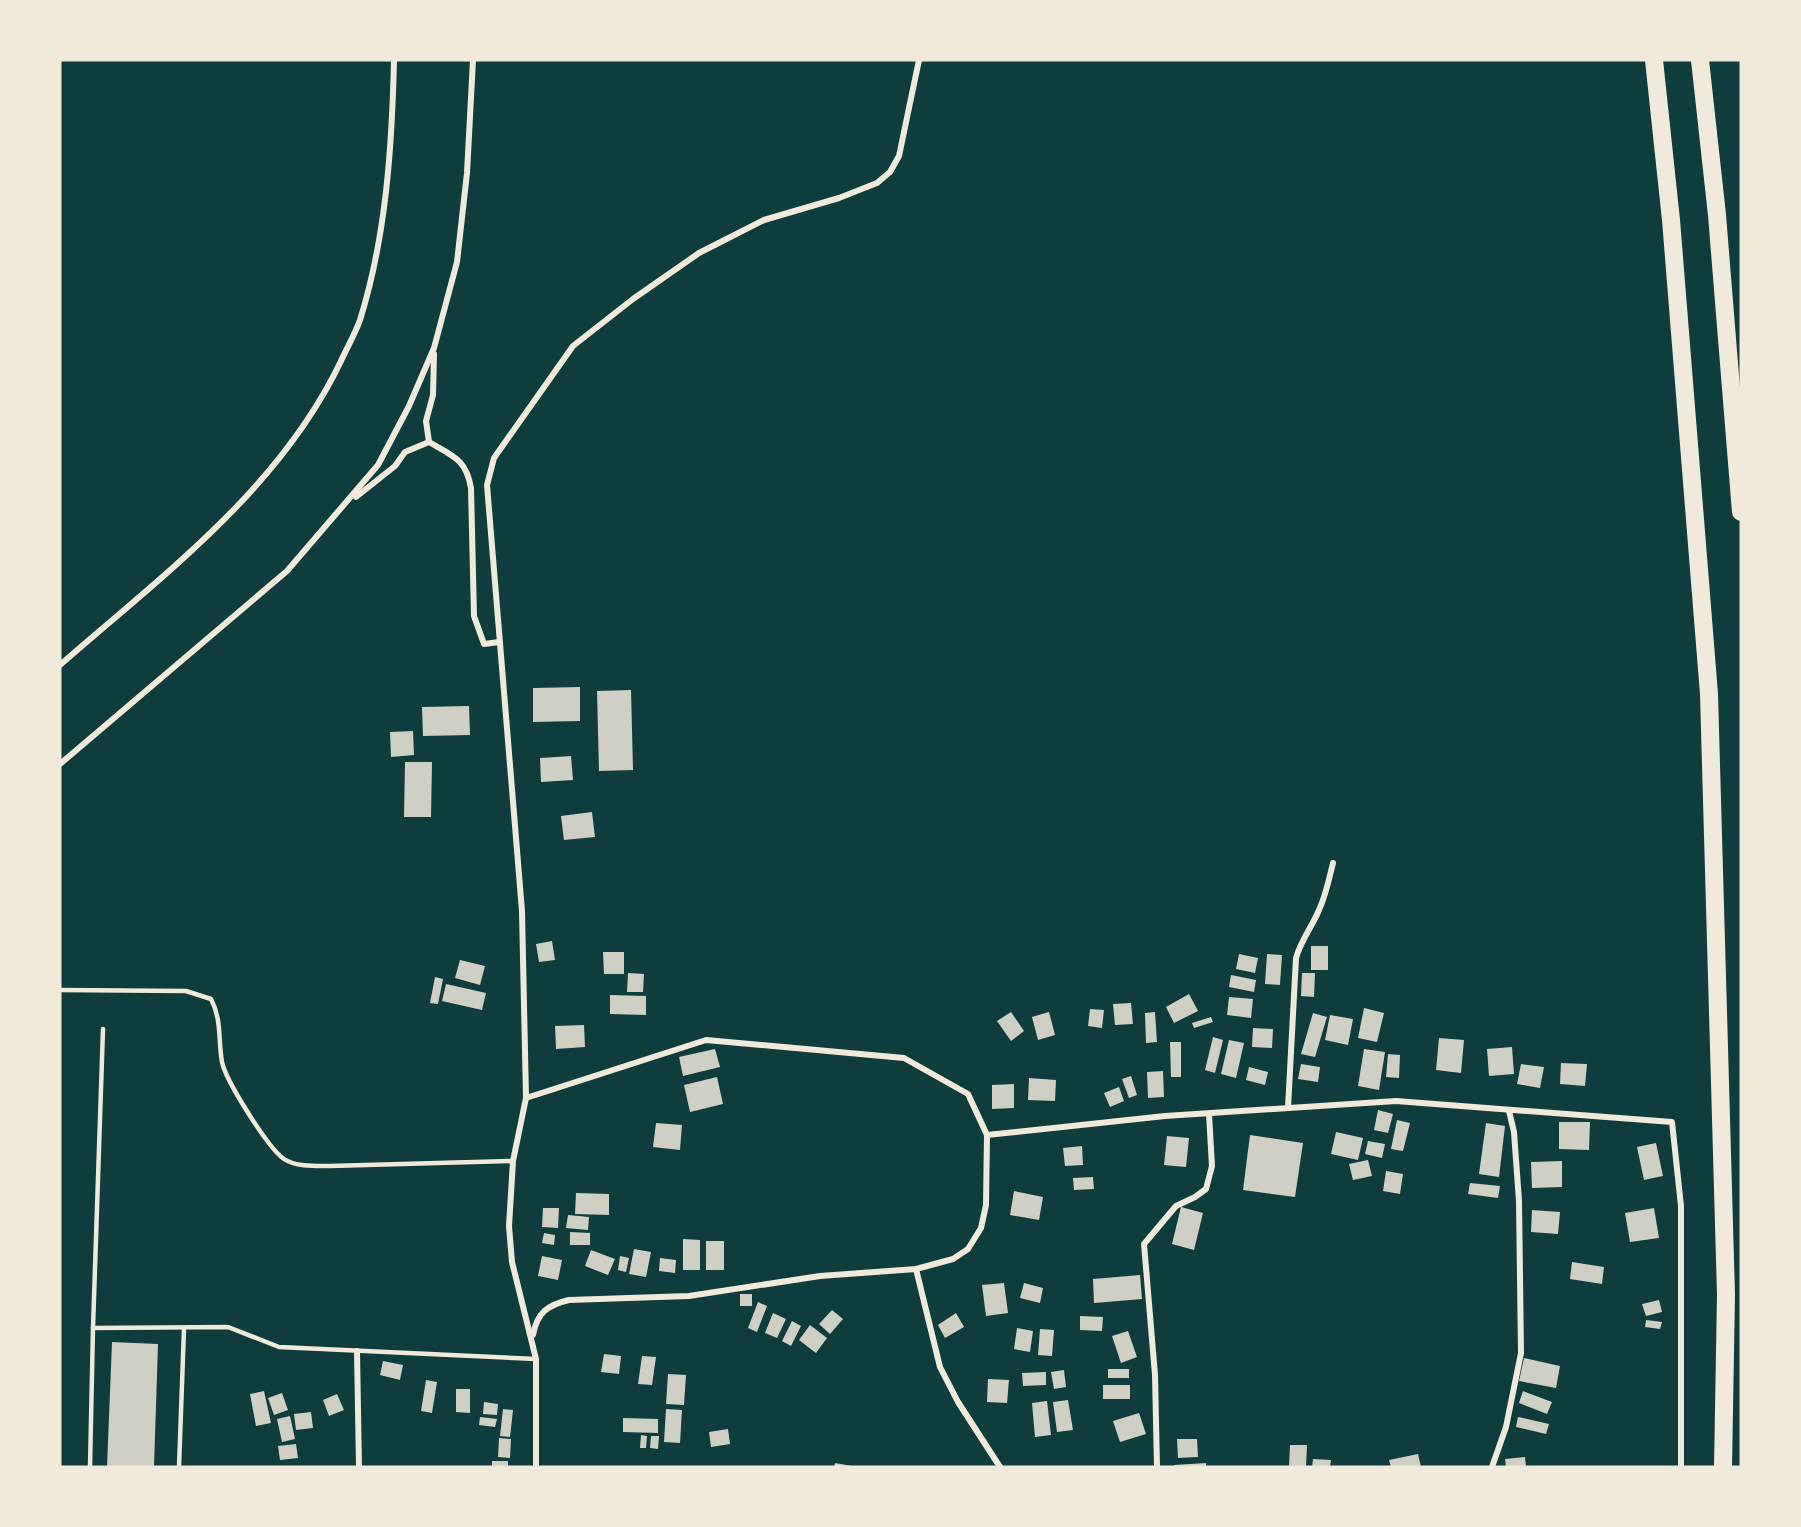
<svg xmlns="http://www.w3.org/2000/svg" width="1801" height="1527" viewBox="0 0 1801 1527" font-family="'Source Serif 4',serif">
<rect width="100%" height="100%" fill="#0f3d3e"/>
<!-- building -->
<g fill="#cfcfc3">
<polygon points="580,687 580,721 533,722 533,688"/>
<polygon points="631,690 633,770 599,771 597,691"/>
<polygon points="469,706 470,735 423,736 422,707"/>
<polygon points="413,731 414,755 391,757 390,732"/>
<polygon points="571,756 573,780 541,782 540,758"/>
<polygon points="405,762 432,762 431,817 404,817"/>
<polygon points="592,812 595,837 564,840 561,816"/>
<polygon points="552,941 555,960 539,962 536,944"/>
<rect x="1311" y="946" width="17" height="24"/>
<polygon points="603,952 624,952 624,974 604,974"/>
<polygon points="1239,954 1258,958 1255,973 1236,969"/>
<polygon points="1267,954 1282,955 1280,985 1265,984"/>
<polygon points="460,960 485,966 480,985 455,978"/>
<polygon points="628,973 644,974 643,992 627,992"/>
<polygon points="1302,973 1315,973 1314,997 1301,996"/>
<polygon points="1231,975 1256,980 1254,992 1229,987"/>
<polygon points="435,977 443,979 438,1004 430,1003"/>
<polygon points="446,984 486,993 482,1010 442,1001"/>
<polygon points="1189,994 1198,1011 1174,1023 1166,1007"/>
<polygon points="610,995 646,996 646,1015 610,1014"/>
<polygon points="1229,997 1253,999 1251,1018 1227,1015"/>
<polygon points="1131,1003 1133,1024 1115,1025 1113,1004"/>
<polygon points="1364,1008 1384,1013 1377,1042 1358,1038"/>
<polygon points="1090,1009 1104,1010 1102,1028 1088,1026"/>
<polygon points="1011,1012 1024,1031 1011,1041 997,1021"/>
<polygon points="1049,1012 1055,1035 1038,1040 1032,1017"/>
<polygon points="1155,1012 1157,1042 1146,1043 1145,1013"/>
<polygon points="1313,1013 1327,1017 1315,1057 1301,1054"/>
<polygon points="1330,1015 1353,1019 1348,1045 1325,1040"/>
<polygon points="1211,1017 1213,1022 1194,1028 1192,1023"/>
<polygon points="584,1025 585,1047 556,1049 555,1026"/>
<polygon points="1253,1028 1273,1029 1272,1048 1252,1047"/>
<polygon points="1213,1037 1223,1040 1215,1073 1205,1070"/>
<polygon points="1439,1038 1464,1040 1461,1073 1436,1070"/>
<polygon points="1229,1040 1244,1043 1236,1078 1221,1074"/>
<polygon points="1170,1042 1181,1042 1181,1077 1171,1077"/>
<polygon points="1512,1047 1514,1074 1489,1076 1487,1049"/>
<polygon points="715,1049 720,1067 683,1076 679,1057"/>
<polygon points="1364,1049 1385,1052 1379,1090 1358,1086"/>
<polygon points="1388,1054 1400,1055 1399,1078 1386,1077"/>
<polygon points="1561,1063 1587,1064 1585,1086 1560,1084"/>
<polygon points="1301,1064 1320,1067 1318,1082 1298,1079"/>
<polygon points="1521,1064 1544,1067 1540,1088 1517,1084"/>
<polygon points="1249,1067 1268,1072 1265,1085 1246,1080"/>
<polygon points="1163,1071 1164,1097 1148,1098 1147,1072"/>
<polygon points="1131,1076 1137,1095 1129,1098 1122,1079"/>
<polygon points="717,1077 723,1104 690,1112 684,1085"/>
<polygon points="1029,1078 1056,1080 1055,1101 1028,1100"/>
<polygon points="1014,1084 1014,1108 992,1109 992,1085"/>
<polygon points="1119,1087 1124,1101 1110,1107 1104,1093"/>
<polygon points="1378,1110 1393,1114 1388,1133 1374,1130"/>
<polygon points="1397,1120 1410,1123 1403,1151 1391,1149"/>
<polygon points="1559,1122 1590,1122 1589,1150 1559,1149"/>
<polygon points="656,1123 682,1125 680,1150 653,1147"/>
<polygon points="1486,1123 1505,1126 1499,1177 1479,1174"/>
<polygon points="1336,1132 1363,1138 1358,1160 1331,1154"/>
<polygon points="1250,1135 1303,1143 1295,1197 1243,1190"/>
<polygon points="1167,1136 1189,1138 1186,1167 1164,1165"/>
<polygon points="1368,1141 1385,1144 1382,1158 1365,1154"/>
<polygon points="1656,1143 1663,1176 1644,1180 1637,1147"/>
<polygon points="1082,1146 1083,1165 1065,1166 1063,1148"/>
<polygon points="1368,1160 1372,1176 1353,1180 1349,1164"/>
<polygon points="1562,1161 1562,1187 1532,1188 1531,1162"/>
<polygon points="1386,1171 1403,1174 1400,1194 1383,1191"/>
<polygon points="1093,1177 1094,1189 1074,1190 1073,1178"/>
<polygon points="1470,1183 1500,1186 1498,1198 1468,1194"/>
<polygon points="1014,1191 1043,1197 1039,1220 1010,1215"/>
<polygon points="576,1193 609,1194 609,1215 575,1214"/>
<polygon points="1181,1207 1203,1213 1194,1250 1172,1244"/>
<polygon points="543,1208 559,1208 558,1228 542,1227"/>
<polygon points="1654,1208 1659,1238 1630,1242 1625,1213"/>
<polygon points="1532,1210 1560,1212 1558,1234 1531,1232"/>
<polygon points="568,1215 589,1217 588,1230 566,1228"/>
<polygon points="570,1232 590,1233 590,1245 570,1245"/>
<polygon points="544,1233 555,1235 554,1245 542,1243"/>
<polygon points="683,1239 700,1240 700,1270 683,1270"/>
<rect x="706" y="1241" width="18" height="29"/>
<polygon points="634,1249 651,1252 646,1277 629,1274"/>
<polygon points="591,1250 615,1259 608,1275 585,1266"/>
<polygon points="542,1256 562,1260 558,1280 538,1276"/>
<polygon points="620,1256 629,1258 626,1272 618,1270"/>
<polygon points="660,1258 676,1260 675,1273 659,1271"/>
<polygon points="1572,1262 1604,1267 1602,1284 1570,1279"/>
<polygon points="1140,1275 1142,1299 1094,1303 1093,1279"/>
<polygon points="1004,1283 1008,1313 986,1316 982,1285"/>
<polygon points="1024,1283 1043,1288 1040,1303 1020,1298"/>
<rect x="740" y="1294" width="12" height="12"/>
<polygon points="1659,1300 1662,1312 1646,1316 1642,1304"/>
<polygon points="758,1302 767,1306 757,1332 748,1328"/>
<polygon points="832,1310 843,1319 830,1334 819,1324"/>
<polygon points="773,1313 786,1319 777,1338 765,1333"/>
<polygon points="956,1313 964,1327 945,1338 938,1325"/>
<polygon points="1080,1316 1103,1317 1102,1331 1080,1330"/>
<polygon points="1646,1320 1662,1322 1660,1329 1645,1327"/>
<polygon points="792,1321 801,1326 791,1346 782,1341"/>
<polygon points="810,1325 827,1338 816,1353 799,1340"/>
<polygon points="1017,1328 1033,1331 1030,1352 1014,1349"/>
<polygon points="1040,1329 1054,1330 1052,1356 1038,1355"/>
<polygon points="1128,1331 1137,1357 1121,1363 1112,1336"/>
<polygon points="112,1342 158,1344 154,1467 107,1467"/>
<polygon points="604,1354 621,1356 619,1374 601,1372"/>
<polygon points="642,1356 656,1357 652,1385 638,1384"/>
<polygon points="1524,1358 1560,1366 1556,1388 1519,1381"/>
<polygon points="383,1361 403,1365 400,1380 380,1375"/>
<rect x="1108" y="1369" width="21" height="9"/>
<polygon points="1064,1370 1066,1387 1054,1389 1051,1372"/>
<polygon points="1046,1372 1046,1385 1023,1386 1022,1373"/>
<polygon points="668,1374 686,1375 684,1405 666,1404"/>
<polygon points="988,1379 1009,1380 1007,1403 987,1402"/>
<polygon points="426,1380 437,1382 432,1413 421,1411"/>
<rect x="1103" y="1385" width="27" height="14"/>
<polygon points="456,1389 470,1389 470,1413 456,1412"/>
<polygon points="264,1391 271,1423 256,1426 250,1394"/>
<polygon points="1523,1391 1552,1402 1547,1414 1519,1403"/>
<polygon points="282,1393 288,1410 274,1415 268,1398"/>
<polygon points="337,1394 344,1410 329,1416 323,1400"/>
<polygon points="1068,1400 1073,1430 1057,1432 1053,1402"/>
<polygon points="1047,1401 1051,1435 1035,1437 1032,1403"/>
<polygon points="484,1402 498,1404 497,1415 483,1414"/>
<polygon points="503,1409 513,1410 510,1437 500,1436"/>
<polygon points="666,1409 682,1410 680,1443 664,1442"/>
<polygon points="311,1412 313,1428 296,1430 294,1414"/>
<polygon points="1139,1413 1146,1434 1120,1442 1113,1421"/>
<polygon points="290,1416 295,1439 282,1442 277,1419"/>
<polygon points="480,1417 497,1419 495,1427 479,1425"/>
<polygon points="1518,1417 1549,1424 1546,1434 1516,1427"/>
<polygon points="623,1418 658,1419 658,1433 623,1432"/>
<polygon points="728,1429 730,1444 711,1447 709,1432"/>
<polygon points="641,1435 647,1436 646,1448 640,1448"/>
<polygon points="651,1436 659,1436 658,1449 650,1448"/>
<polygon points="499,1438 511,1439 510,1458 498,1457"/>
<polygon points="1177,1439 1197,1439 1198,1457 1178,1458"/>
<polygon points="296,1444 298,1458 280,1460 278,1446"/>
<polygon points="1290,1445 1307,1445 1306,1467 1289,1467"/>
<polygon points="1418,1454 1421,1467 1391,1467 1389,1460"/>
<polygon points="1525,1457 1526,1467 1506,1467 1505,1459"/>
<polygon points="1313,1459 1331,1460 1330,1467 1312,1467"/>
<rect x="492" y="1461" width="16" height="6"/>
<polygon points="835,1463 852,1466 852,1467 834,1467"/>
<polygon points="1206,1463 1206,1467 1175,1467 1174,1465"/>
</g>
<g fill="none" stroke-linecap="round" stroke-linejoin="round">
<!-- service -->
<g stroke="#f1e9da" stroke-width="4.5">
<path d="M 60,990 L 186,991 L 211,999 C 222,1020 218,1040 222,1062 C 226,1081 268,1148 284,1159 C 296,1167 316,1166 330,1166 L 513,1161"/>
<polyline points="103,1029 93,1328 228,1327 279,1347 536,1359"/>
<polyline points="90,1467 93,1328"/>
<polyline points="179,1467 184,1329"/>
</g>
<!-- minor -->
<g stroke="#f1e9da" stroke-width="6">
<polyline points="429,442 426,421 433,395 434,354"/>
<path d="M 356,497 L 395,466 L 405,452 L 429,442 C 453,456 466,459 471,488 L 474,616 L 484,644 L 499,642"/>
<path d="M 60,665 C 164,574 280,489 341,361 C 347,348 355,334 360,320 C 386,237 392,147 394,60"/>
<polyline points="60,764 287,571 378,465 409,406 434,348 457,262 467,173 473,60"/>
<path d="M 526,1098 L 706,1040 L 904,1058 L 968,1094 L 987,1135 L 986,1205 L 981,1228 L 968,1249 L 953,1259 L 916,1269 L 820,1276 L 689,1296 L 569,1300 C 547,1305 537,1313 533,1335"/>
<path d="M 1288,1108 L 1296,958 C 1301,940 1312,927 1319,910 C 1326,895 1329,879 1333,863"/>
<polyline points="987,1135 1165,1116 1396,1101 1672,1122 1681,1206 1681,1467"/>
<polyline points="916,1269 940,1367 958,1402 1000,1467"/>
<polyline points="357,1351 359,1467"/>
<polyline points="536,1467 536,1359 512,1262 509,1226 513,1161 526,1098 522,911 487,485 494,458 573,346 633,299 699,253 764,220 839,198 877,183 890,172 899,156 919,60"/>
<polyline points="1157,1467 1155,1375 1144,1244 1176,1206 1195,1197 1206,1189 1212,1166 1209,1114"/>
<polyline points="1492,1467 1506,1427 1521,1353 1519,1201 1514,1132 1509,1111"/>
</g>
<!-- motorway -->
<g stroke="#f1e9da" stroke-width="18">
<polyline points="1654,60 1671,220 1709,694 1726,1295 1723,1467"/>
<polyline points="1700,60 1717,215 1741,512"/>
</g>
</g>
<!-- border -->
<rect width="1801" height="1527" fill="none" stroke="#f1e9da" stroke-width="123"/>
</svg>
